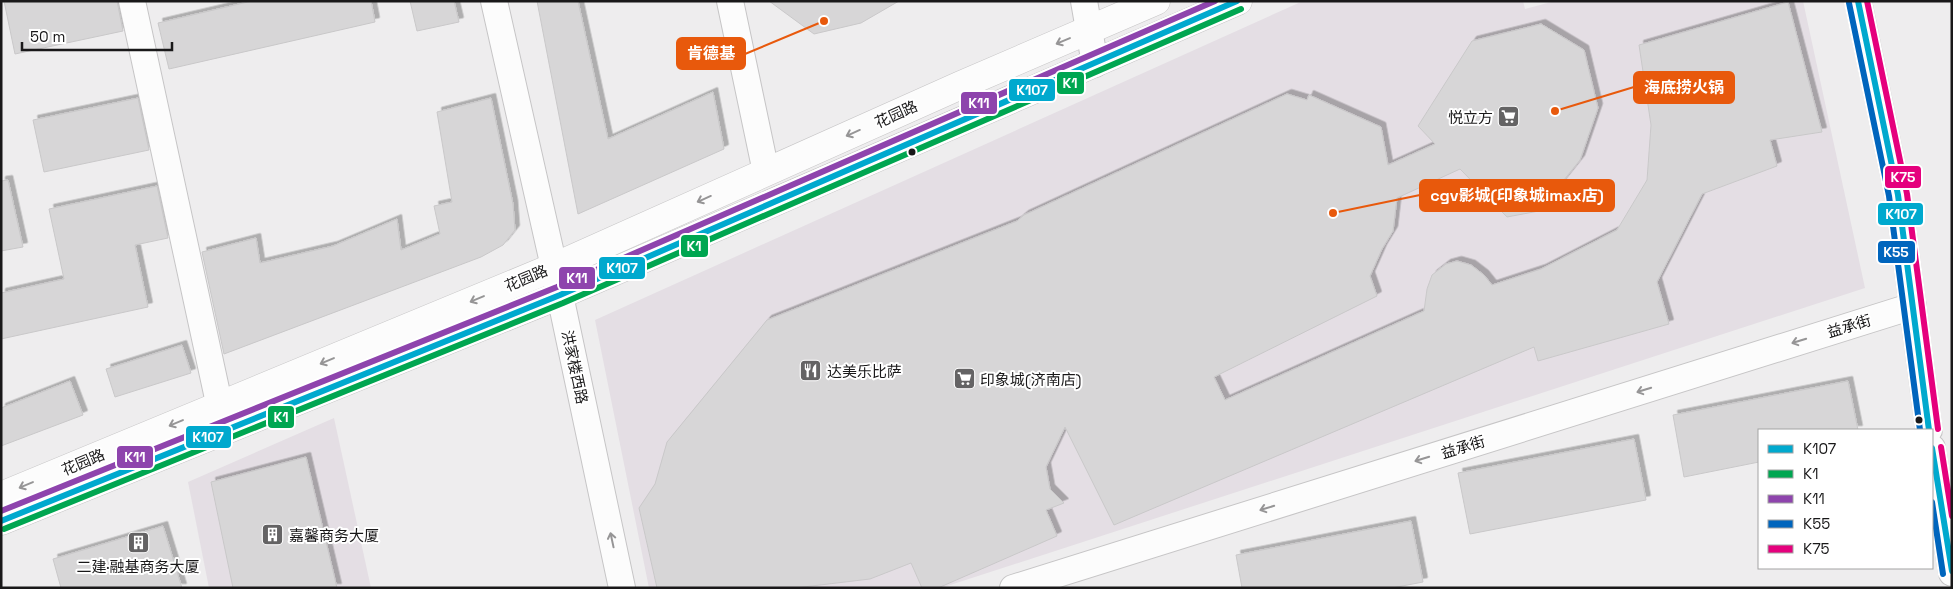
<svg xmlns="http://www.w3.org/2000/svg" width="1953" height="589" viewBox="0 0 1953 589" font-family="'Space Grotesk','Noto Sans SC',sans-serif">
<defs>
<filter id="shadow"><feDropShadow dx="4.5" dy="-4.5" stdDeviation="0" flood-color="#0004"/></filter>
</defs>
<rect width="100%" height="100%" fill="#eeedee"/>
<!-- built -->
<g fill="#e4dee4">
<polygon points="1303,1 1523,1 1525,9 1555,1 1803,1 1865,288 941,588 649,588 595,320"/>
<polygon points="334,418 371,588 209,588 188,482"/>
</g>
<!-- building -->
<g fill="#d7d6d7" stroke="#c9c8c9" filter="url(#shadow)">
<polygon points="4,1 117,1 123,31 15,54"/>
<polygon points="252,1 371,1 375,22 169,69 158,23"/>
<polygon points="410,1 454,1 459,22 417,31"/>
<polygon points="537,1 578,1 608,139 713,92 724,149 578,214"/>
<polygon points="769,1 899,1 861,23 814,34"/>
<polygon points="1788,2 1822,132 1770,140 1777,166 1702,194 1657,282 1669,324 1538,361 1534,347 1114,525 1065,427 1046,467 1050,489 1064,503 1046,510 1057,536 938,588 922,588 911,563 870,579 795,588 657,588 639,508 655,484 667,442 767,320 1017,221 1024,215 1287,94 1307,100 1309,95 1381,127 1388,165 1435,144 1418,126 1472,41 1541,24 1584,50 1598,108 1580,160 1539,211 1507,217 1460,169 1397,198 1393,231 1382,249 1370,276 1377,296 1214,377 1225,400 1424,311 1427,289 1432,275 1446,264 1457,261 1471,265 1484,275 1492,285 1541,269 1617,230 1647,180 1651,125 1639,45"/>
<polygon points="138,98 149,150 44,172 33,120"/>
<polygon points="491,98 513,204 515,230 503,245 481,257 224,354 202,252 256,238 260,263 333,246 397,219 401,250 440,234 434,206 452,202 437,112"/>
<polygon points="8,180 23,247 1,251 1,181"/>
<polygon points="157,186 168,238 135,245 148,307 1,339 1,293 64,279 49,209"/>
<polygon points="182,345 191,373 115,397 106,369"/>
<polygon points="70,381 83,415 1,446 1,408"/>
<polygon points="1848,381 1858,430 1759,430 1759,462 1684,477 1673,415"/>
<polygon points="1634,439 1646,500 1470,534 1458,473"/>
<polygon points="306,457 337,588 233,588 211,482"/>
<polygon points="1411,521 1423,582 1392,588 1242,588 1236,555"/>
<polygon points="163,526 182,588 61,588 53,559"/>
</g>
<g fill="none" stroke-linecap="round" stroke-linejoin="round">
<defs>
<g id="minor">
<polyline points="132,1 224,426"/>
<polyline points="494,1 554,267 622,588"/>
<polyline points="730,1 766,172"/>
<polyline points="1084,1 1095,64"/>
<polyline points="1858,1 1898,195 1929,430"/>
<polyline points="1932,448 1952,573"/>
<polyline points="1013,588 1913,306"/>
</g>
<g id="major">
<polyline points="1,496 554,267 961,85 1156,1"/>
<polyline points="1,521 560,295 1238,1"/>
</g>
</defs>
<!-- minor casing -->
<use href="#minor" stroke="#c6c5c6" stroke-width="28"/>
<!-- major casing -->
<use href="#major" stroke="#c6c5c6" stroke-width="29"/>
<!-- minor -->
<use href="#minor" stroke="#fcfcfc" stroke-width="26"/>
<!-- major -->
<use href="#major" stroke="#fcfcfc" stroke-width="28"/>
<defs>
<g id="bus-1">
<polyline points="1858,1 1898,195 1929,430"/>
<polyline points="1932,448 1952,571"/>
<polyline points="1,521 560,295 1237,1"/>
</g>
<polyline id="bus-2" points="4,529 563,303 1241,9"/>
<polyline id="bus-3" points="1,511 557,287 1215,1"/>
<g id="bus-4">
<polyline points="1849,3 1889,196 1920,430"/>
<polyline points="1932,502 1943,574"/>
</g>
<g id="bus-5">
<polyline points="1867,1 1907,194 1938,429"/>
<polyline points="1941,447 1952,516"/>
</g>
</defs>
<!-- bus-1 casing -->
<use href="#bus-1" stroke="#fff" stroke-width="10"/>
<!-- bus-2 casing -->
<use href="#bus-2" stroke="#fff" stroke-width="10"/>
<!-- bus-3 casing -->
<use href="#bus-3" stroke="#fff" stroke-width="10"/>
<!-- bus-4 casing -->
<use href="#bus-4" stroke="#fff" stroke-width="10"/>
<!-- bus-5 casing -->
<use href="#bus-5" stroke="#fff" stroke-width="10"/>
<!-- bus-1 -->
<use href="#bus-1" stroke="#00a9ce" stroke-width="6"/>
<!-- bus-2 -->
<use href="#bus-2" stroke="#00a651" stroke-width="6"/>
<!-- bus-3 -->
<use href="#bus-3" stroke="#8e44ad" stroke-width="6"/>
<!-- bus-4 -->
<use href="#bus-4" stroke="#0065bd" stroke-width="6"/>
<!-- bus-5 -->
<use href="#bus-5" stroke="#e5007d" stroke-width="6"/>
</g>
<!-- one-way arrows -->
<defs><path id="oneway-shaft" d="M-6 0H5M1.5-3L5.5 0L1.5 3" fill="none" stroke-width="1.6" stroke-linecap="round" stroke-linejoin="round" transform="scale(1.25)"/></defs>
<g stroke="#969596">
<use href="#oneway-shaft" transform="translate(1063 41) rotate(157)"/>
<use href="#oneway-shaft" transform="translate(853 133) rotate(156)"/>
<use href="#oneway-shaft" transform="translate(704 199) rotate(156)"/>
<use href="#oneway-shaft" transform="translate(477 299) rotate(157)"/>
<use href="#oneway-shaft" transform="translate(1799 341) rotate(163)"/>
<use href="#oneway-shaft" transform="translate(327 361) rotate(157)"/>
<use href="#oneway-shaft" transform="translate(1644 390) rotate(163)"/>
<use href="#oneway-shaft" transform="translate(176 423) rotate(157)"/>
<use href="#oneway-shaft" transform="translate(1422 459) rotate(163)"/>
<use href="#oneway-shaft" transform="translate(26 485) rotate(157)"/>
<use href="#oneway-shaft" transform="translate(1267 508) rotate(163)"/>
<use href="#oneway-shaft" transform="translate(612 540) rotate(-102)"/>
</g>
<!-- icons -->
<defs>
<symbol id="supermarket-square" viewBox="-11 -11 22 22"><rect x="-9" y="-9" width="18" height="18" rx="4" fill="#646364" stroke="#fff"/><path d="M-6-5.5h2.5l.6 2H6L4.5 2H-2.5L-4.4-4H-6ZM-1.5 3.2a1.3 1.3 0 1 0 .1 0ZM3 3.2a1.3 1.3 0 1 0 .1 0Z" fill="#fff"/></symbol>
<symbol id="restaurant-square" viewBox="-11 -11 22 22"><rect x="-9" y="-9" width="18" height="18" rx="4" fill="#646364" stroke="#fff"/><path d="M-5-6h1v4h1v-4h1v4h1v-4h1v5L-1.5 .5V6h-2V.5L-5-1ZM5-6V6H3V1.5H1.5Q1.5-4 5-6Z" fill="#fff"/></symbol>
<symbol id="building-square" viewBox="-11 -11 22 22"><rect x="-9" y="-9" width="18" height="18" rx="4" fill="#646364" stroke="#fff"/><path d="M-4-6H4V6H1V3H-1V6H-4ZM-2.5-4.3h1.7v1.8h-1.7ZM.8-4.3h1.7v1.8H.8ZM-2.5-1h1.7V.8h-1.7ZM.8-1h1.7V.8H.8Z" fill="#fff"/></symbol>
</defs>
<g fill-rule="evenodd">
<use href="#supermarket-square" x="1496" y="104" width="25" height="25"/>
<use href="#restaurant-square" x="798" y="358" width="25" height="25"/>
<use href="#supermarket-square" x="952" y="366" width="25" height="25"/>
<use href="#building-square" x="260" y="522" width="25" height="25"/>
<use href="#building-square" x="126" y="530" width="25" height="25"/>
</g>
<!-- markers -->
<g fill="#191819" stroke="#fff" stroke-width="2">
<circle cx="912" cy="152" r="4.5"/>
<circle cx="1919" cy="420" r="4.5"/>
</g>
<g text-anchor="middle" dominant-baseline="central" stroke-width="4" stroke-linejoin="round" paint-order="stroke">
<!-- street labels -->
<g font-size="15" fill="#191819" stroke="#fff">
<text transform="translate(896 114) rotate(-24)">花园路</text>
<text transform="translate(526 278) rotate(-23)">花园路</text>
<text transform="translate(1849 326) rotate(-17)">益承街</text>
<text transform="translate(575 367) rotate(78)">洪家楼西路</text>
<text transform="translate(1463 447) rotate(-17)">益承街</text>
<text transform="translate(83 462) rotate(-23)">花园路</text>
</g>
<!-- poi labels -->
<g font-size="15" fill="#191819" stroke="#fff" text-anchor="start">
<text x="1493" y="117" text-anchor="end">悦立方</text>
<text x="827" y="371">达美乐比萨</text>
<text x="980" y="379">印象城(济南店)</text>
<text x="289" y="535">嘉馨商务大厦</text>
<text x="138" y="566" text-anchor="middle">二建·融基商务大厦</text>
</g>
</g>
<!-- callouts -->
<path fill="none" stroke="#e8590c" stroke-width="2" d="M824 21L745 54M1555 111L1634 87M1333 213L1420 195"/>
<g fill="#e8590c" stroke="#fff" stroke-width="2">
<circle cx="824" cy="21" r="5"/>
<circle cx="1555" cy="111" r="5"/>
<circle cx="1333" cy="213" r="5"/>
</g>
<g fill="#e8590c" stroke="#e8590c" stroke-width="2">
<rect x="677" y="38" width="68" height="31" rx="5"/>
<rect x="1634" y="72" width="100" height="31" rx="5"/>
<rect x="1420" y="180" width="194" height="31" rx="5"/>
</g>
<g font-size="16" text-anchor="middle" font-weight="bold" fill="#fff">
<text x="711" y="59">肯德基</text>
<text x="1684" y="93">海底捞火锅</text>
<text x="1517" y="201">cgv影城(印象城imax店)</text>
</g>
<g stroke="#fff" stroke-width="2">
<rect x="1056" y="71" width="29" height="24" rx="5" fill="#00a651"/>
<rect x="1008" y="78" width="48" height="24" rx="5" fill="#00a9ce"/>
<rect x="960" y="91" width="38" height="24" rx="5" fill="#8e44ad"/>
<rect x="1884" y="165" width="38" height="24" rx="5" fill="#e5007d"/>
<rect x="1877" y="202" width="47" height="24" rx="5" fill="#00a9ce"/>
<rect x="680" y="234" width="29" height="24" rx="5" fill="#00a651"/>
<rect x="1877" y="240" width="39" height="24" rx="5" fill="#0065bd"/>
<rect x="598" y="256" width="48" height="24" rx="5" fill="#00a9ce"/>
<rect x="558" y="266" width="38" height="24" rx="5" fill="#8e44ad"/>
<rect x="267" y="405" width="28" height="24" rx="5" fill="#00a651"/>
<rect x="185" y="425" width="47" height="24" rx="5" fill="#00a9ce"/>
<rect x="116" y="445" width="38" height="24" rx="5" fill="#8e44ad"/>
</g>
<g font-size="14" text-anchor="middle" font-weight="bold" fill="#fff">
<text x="1070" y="88">K1</text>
<text x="1032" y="95">K107</text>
<text x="979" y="108">K11</text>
<text x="1903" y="182">K75</text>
<text x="1901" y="219">K107</text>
<text x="694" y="251">K1</text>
<text x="1896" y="257">K55</text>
<text x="622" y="273">K107</text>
<text x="577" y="283">K11</text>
<text x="281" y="422">K1</text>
<text x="208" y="442">K107</text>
<text x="135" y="462">K11</text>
</g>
<!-- border -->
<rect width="1953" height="589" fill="none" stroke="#191819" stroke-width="5"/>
<!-- legend -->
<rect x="1758" y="429" width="175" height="140" fill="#ffffff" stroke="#a3a3a3"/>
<rect x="1768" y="445" width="25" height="8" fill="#00a9ce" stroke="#a3a3a3"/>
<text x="1803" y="454" font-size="15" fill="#191819">K107</text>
<rect x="1768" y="470" width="25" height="8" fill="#00a651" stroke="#a3a3a3"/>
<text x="1803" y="479" font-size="15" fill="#191819">K1</text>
<rect x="1768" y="495" width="25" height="8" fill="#8e44ad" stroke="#a3a3a3"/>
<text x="1803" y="504" font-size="15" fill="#191819">K11</text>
<rect x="1768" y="520" width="25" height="8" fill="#0065bd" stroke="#a3a3a3"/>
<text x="1803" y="529" font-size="15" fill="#191819">K55</text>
<rect x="1768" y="545" width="25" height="8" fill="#e5007d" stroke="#a3a3a3"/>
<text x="1803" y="554" font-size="15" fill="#191819">K75</text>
<!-- scale -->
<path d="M22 42v8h150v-8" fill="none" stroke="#191819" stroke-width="2.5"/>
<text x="30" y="42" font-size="15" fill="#191819" stroke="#ffffff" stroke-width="4" paint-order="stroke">50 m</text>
</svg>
